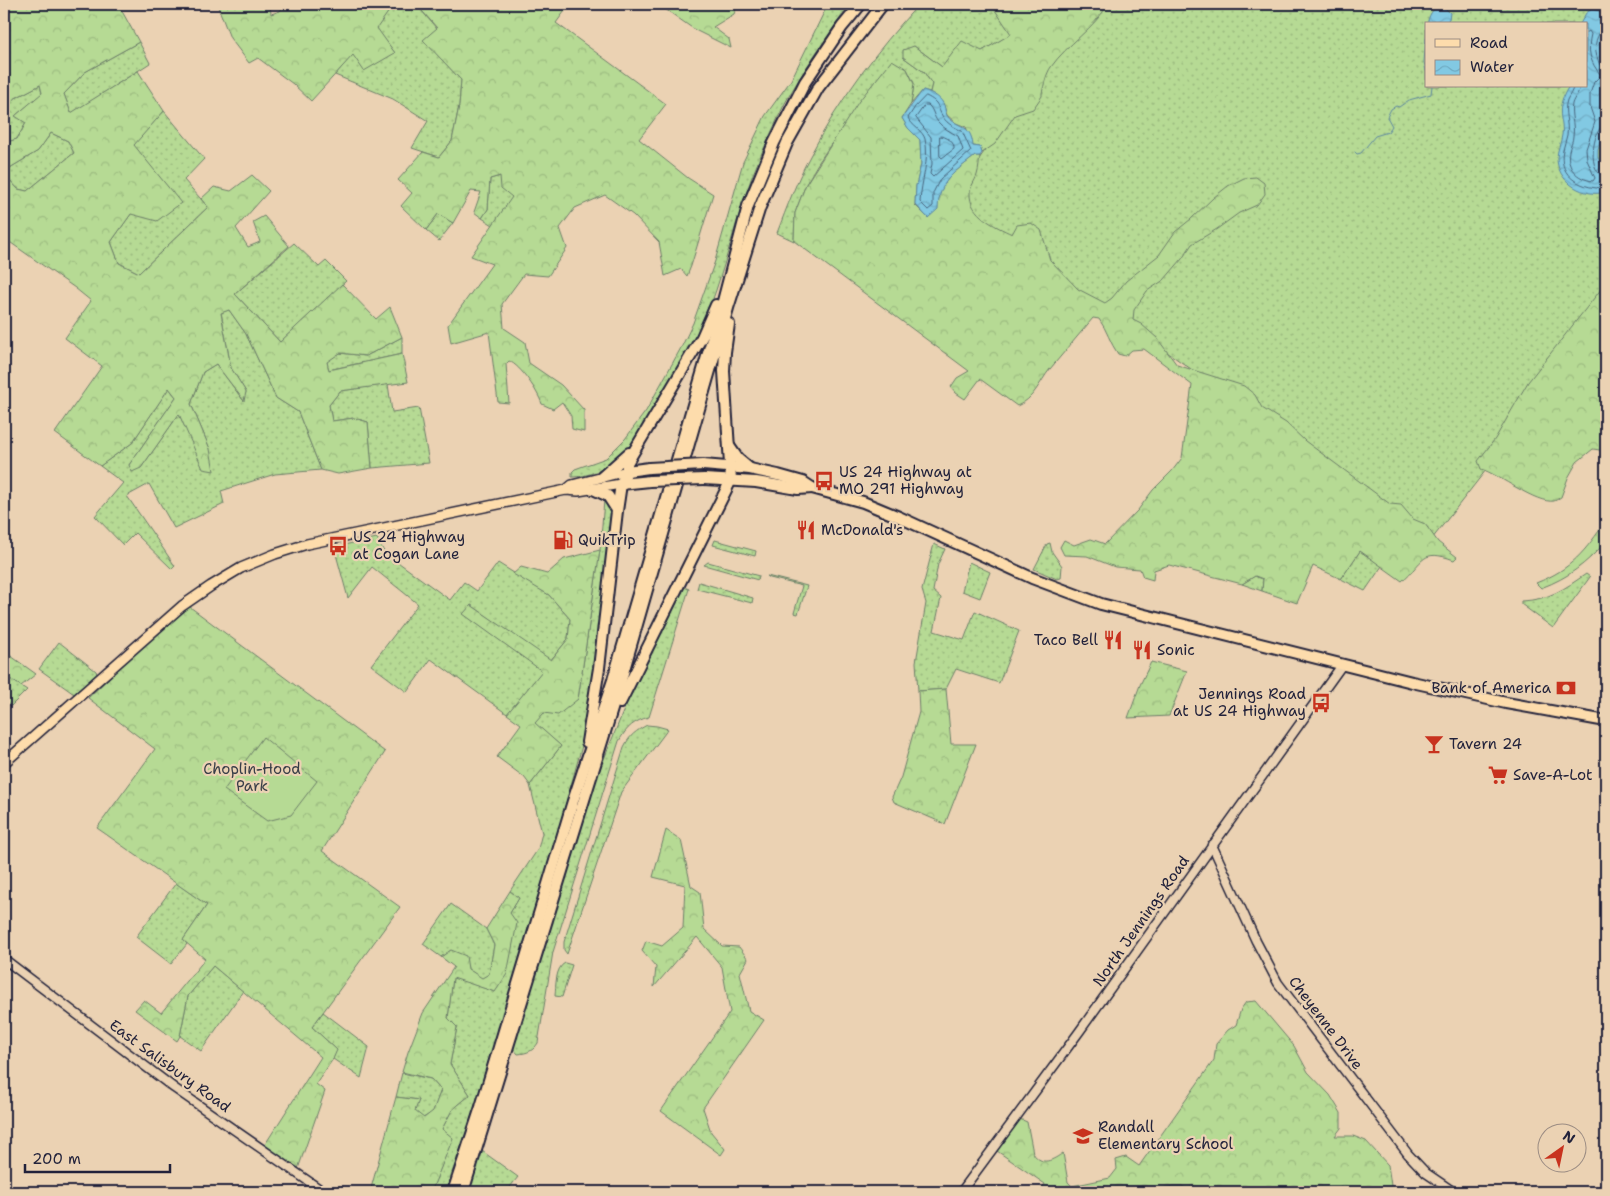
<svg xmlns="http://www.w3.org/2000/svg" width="1610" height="1196" viewBox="0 0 1610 1196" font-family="'Shantell Sans',sans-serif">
<defs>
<pattern id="grass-dots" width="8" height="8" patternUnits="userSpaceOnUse" patternTransform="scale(1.25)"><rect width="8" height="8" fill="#b6da94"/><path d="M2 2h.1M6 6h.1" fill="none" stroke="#9cbb80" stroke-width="1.8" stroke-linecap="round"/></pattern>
<pattern id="forest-crowns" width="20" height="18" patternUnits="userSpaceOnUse" patternTransform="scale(1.25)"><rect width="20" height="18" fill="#b6da94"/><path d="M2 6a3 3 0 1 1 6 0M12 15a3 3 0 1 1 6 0" fill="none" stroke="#9cbb80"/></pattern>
<pattern id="water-waves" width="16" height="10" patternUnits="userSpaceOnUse" patternTransform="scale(1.25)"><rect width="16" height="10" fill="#82c9e3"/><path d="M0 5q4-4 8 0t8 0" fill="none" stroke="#70acc4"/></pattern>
</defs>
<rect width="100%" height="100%" fill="#ebd2b3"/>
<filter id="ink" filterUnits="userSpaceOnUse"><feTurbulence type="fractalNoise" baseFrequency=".02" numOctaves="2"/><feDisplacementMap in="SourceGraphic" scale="10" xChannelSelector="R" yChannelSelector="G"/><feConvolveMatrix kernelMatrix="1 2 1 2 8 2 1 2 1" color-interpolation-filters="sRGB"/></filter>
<g filter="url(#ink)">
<!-- grass -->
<g fill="url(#grass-dots)" stroke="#6c7e68" fill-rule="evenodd">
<polygon points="394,4 416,4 437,29 424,40 461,80 459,106 452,141 439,157 412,148 428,121 393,99 335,75 353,54 395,53 376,28"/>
<path d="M 828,4 L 850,4 C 827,37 803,70 784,105 C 776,122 768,140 760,157 C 735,214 725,276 700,332 C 693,347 683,361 675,375 C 661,398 638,443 618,459 C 606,469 587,477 572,477 L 572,472 L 575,469 L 606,458 L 625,439 L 646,411 L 682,346 L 693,323 L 715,261 L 743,162 L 765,116 L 791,80 Z"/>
<path d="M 919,4 L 991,4 L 1012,34 L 982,51 L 942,67 L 914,46 L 903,57 L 924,72 L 932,84 L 930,92 L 923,90 L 911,104 L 914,83 L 907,69 L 831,144 L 817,165 L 806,184 L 795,213 L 794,241 L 777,233 C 787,207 797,180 810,156 C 839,100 877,50 919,4 Z"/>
<path d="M 1091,4 L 1606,4 L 1606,309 L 1580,350 L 1432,539 L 950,199 ZM 1426,24 L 1586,24 L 1586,86 L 1426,86 Z"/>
<polygon points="139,42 150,63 71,114 64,94 85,72"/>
<polygon points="40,85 42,94 16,115 26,123 17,139 4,143 4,104"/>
<polygon points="164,111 204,159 184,180 208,207 139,273 119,263 111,242 131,214 134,144"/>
<polygon points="51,133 68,141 74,153 27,191 18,189 5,175 8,169 38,151"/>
<polygon points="500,176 513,197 493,225 482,218 488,209 490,179"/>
<polygon points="438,214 453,223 439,241 426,230"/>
<polygon points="294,243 319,267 326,261 346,281 280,342 235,294"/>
<polygon points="229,310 246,334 276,398 298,412 321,470 275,474 221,491 224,504 174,528 149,484 127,496 175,566 172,569 135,533 123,545 95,516 123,483 100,466 132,443 169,388 176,397 129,465 141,468 179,414 185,427 210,449 191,404 203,372 216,364 243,400 246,392 231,368 221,312"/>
<polygon points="402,337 402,354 328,370 327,361 340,353 366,356"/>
<polygon points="388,384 392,412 419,408 429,463 372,468 368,422 354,418 332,421 329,405 340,391"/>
<polygon points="604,500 613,508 613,517 585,735 537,907 496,1040 468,1128 445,1192 431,1192 452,1139 442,1129 452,1110 470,1095 450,1064 457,1027 448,1018 453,977 495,992 510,913 519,898 510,891 538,849 542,833 530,785 561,746 534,723 544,713 578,699 600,550"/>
<polygon points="377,538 384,552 450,600 464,582 477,591 498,563 549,595 570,619 568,639 550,661 471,605 464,614 543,671 507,714 431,659 407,692 371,665 418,604 372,567 348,598 334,547"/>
<polygon points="715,540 756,551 755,556 713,545"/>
<polygon points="1050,543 1052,552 1062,566 1061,578 1057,579 1034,569 1047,544"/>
<polygon points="934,544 945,549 938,564 933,591 941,598 934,631 964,640 975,611 1019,631 999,683 956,669 946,689 918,691 916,662 926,603 922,590"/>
<polygon points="1360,551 1382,566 1365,591 1341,579"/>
<polygon points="708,562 759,576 758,580 704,565"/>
<polygon points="969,562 990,572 980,598 962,591"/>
<path d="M 1586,574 L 1590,577 L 1553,628 L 1521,604 L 1521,601 C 1549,600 1564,589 1586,574 Z"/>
<polygon points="767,576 807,586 798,614 794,613 802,586 770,578"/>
<polygon points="1255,576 1263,579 1262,591 1242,584"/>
<polygon points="699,582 753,598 752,603 697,589"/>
<path d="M 684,587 L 689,589 L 649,717 C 634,721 627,727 619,741 L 553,952 L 538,1043 C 533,1051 528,1053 518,1054 L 513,1048 L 598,774 L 627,702 Z"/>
<polygon points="59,642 96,671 97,674 74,694 39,669"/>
<polygon points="4,675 27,690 11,706 4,701"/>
<path d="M 647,725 L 657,726 L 668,729 L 621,792 L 567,954 L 564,950 L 564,942 L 624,747 C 630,735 636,731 647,725 Z"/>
<polygon points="176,883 207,905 183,940 187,944 171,964 136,937"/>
<polygon points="451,904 486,929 494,945 489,974 482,979 468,969 451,950 441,957 423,944"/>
<path d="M 565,963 L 572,965 L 562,997 L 555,996 C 556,986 555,968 565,963 Z"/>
<polygon points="213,966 243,991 201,1051 180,1036 188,996"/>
<polygon points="323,1012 369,1047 361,1078 333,1059 336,1049 312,1027"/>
<polygon points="402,1073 431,1079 441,1090 433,1112 423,1118 414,1111 419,1100 396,1097"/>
<polygon points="482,1151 518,1177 506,1192 468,1192"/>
</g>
<!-- forest -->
<g fill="url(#forest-crowns)" stroke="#6c7e68" fill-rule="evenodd">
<path d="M 4,4 L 118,4 L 139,42 L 85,72 L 64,94 L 71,113 L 138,71 L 164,111 L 134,145 L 181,203 L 157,221 L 131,214 L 111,242 L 119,263 L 139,273 L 208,207 L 201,199 L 214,187 L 231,191 L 252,175 L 269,191 L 236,228 L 248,247 L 260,242 L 253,222 L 264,216 L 289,246 L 235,294 L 280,342 L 342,284 L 376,319 L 390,307 L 402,337 L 366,356 L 340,353 L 327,362 L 329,370 L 402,354 L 408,382 L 340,391 L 329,405 L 332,421 L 354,418 L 368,422 L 372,468 L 338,474 L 321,470 L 298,412 L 276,398 L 246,334 L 229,310 L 221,313 L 231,368 L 246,392 L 244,401 L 216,364 L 203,372 L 191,404 L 210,449 L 214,471 L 203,469 L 179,414 L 141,468 L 132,472 L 129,465 L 176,397 L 169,388 L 132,443 L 100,466 L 55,433 L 102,366 L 65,338 L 91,301 L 75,288 L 4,238 L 4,143 L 17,139 L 26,123 L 15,116 L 42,93 L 40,85 L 4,104 ZM 51,133 L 68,141 L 74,153 L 27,191 L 18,189 L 5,175 L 8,169 L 38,151 Z"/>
<polygon points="217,4 270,4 271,14 280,11 285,4 394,4 377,28 395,53 364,71 353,55 311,101 293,84 258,58 249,63 230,38"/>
<path d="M 416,4 L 570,4 L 556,23 L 666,104 L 639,139 L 688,178 L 713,194 L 691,266 L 687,276 L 681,269 L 665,276 L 659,242 L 633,215 L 605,195 L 575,208 L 560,228 L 567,248 L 548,276 L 524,274 L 502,304 L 504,328 L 525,342 L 529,363 L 561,385 L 584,410 L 584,432 L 572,429 L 571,416 L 562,402 L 553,409 L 542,404 C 538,392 521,366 509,361 L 506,364 L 509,403 L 498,402 L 489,332 L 451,343 L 448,325 L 492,264 L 471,256 L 512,197 L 501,188 L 500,176 L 490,179 L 488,209 L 482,218 L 474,212 L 481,192 L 471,191 L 453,223 L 438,214 L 426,230 L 401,206 L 412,193 L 398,180 L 423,152 L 439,157 L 452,141 L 459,106 L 461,80 L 423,40 L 437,28 Z"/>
<polygon points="658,4 738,4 734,14 713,27 729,39 731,48 695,30"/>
<path d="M 991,4 L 1108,4 C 1094,29 1067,44 1051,67 C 1046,74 1044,85 1042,93 L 1042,96 L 1033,109 L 1015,115 L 995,144 L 982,153 L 980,147 L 973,146 L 966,127 L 956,123 L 947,115 L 943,103 L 930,92 L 932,84 L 924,72 L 903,57 L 903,50 L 914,46 L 942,67 L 962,41 L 982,51 L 1011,34 Z"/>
<path d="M 892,60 L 907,69 L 914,84 L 911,104 L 902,118 L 908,128 L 920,140 L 921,164 L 916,186 L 915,205 L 928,218 L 937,209 C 939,180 954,173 975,156 L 980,156 C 979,162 979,169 977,175 C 975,181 970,187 970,193 C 969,215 995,226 1012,234 L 1017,225 L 1031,223 L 1041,230 L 1050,260 L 1078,289 L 1105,303 L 1112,298 L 1126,281 L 1159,255 L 1175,232 L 1191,219 L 1213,198 L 1228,186 L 1244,178 L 1256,177 L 1264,183 L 1265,194 L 1257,205 L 1239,213 L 1217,229 L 1192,244 L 1182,259 L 1164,280 L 1147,291 L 1134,310 L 1133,320 L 1141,324 L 1157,338 L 1177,365 L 1244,386 L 1255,395 L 1262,408 L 1286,423 L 1305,441 L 1390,504 L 1401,505 L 1413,519 L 1425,524 L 1438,542 L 1457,557 L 1454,560 C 1421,548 1425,561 1402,581 L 1360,551 L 1341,579 L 1313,566 L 1297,603 L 1262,591 L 1263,579 L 1255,576 L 1242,584 L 1169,565 L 1154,570 L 1153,580 L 1143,577 L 1140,569 L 1115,567 L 1087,556 L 1064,555 L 1060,547 L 1064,540 L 1074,545 L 1091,539 L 1105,544 L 1138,510 L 1153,490 L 1172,471 L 1182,458 L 1192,385 L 1144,349 L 1132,350 L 1125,356 L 1118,354 C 1110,343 1107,330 1099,319 L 1093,318 C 1079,335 1064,352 1050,369 C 1039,383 1034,399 1017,406 L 980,379 L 965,399 L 956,393 L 951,387 L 957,378 L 969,371 L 794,241 L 795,213 L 806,184 L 859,101 Z"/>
<path d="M 1606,283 L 1606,451 L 1593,449 L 1577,462 L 1568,478 L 1561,497 C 1559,498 1557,500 1554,501 C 1536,504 1500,475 1481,469 L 1478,461 L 1495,439 L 1528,382 Z"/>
<path d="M 1606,521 L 1606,542 C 1585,564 1570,577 1541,588 L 1536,583 C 1572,569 1585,551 1606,521 Z"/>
<polygon points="600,550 578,699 558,715 544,713 535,723 561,746 530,785 524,777 497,757 521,724 507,714 542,671 463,614 471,605 551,660 568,639 570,619 549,595 513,574 521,567 547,574 564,559"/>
<polygon points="186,604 385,752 322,851 400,907 312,1027 337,1050 333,1059 316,1084 325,1091 298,1169 264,1146 321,1057 213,966 188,996 180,1036 177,1041 135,1010 144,1000 161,1013 205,959 183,940 207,905 97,828 155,749 88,698"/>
<polygon points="4,651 36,674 21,686 4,675"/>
<polygon points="1151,662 1187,671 1169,716 1128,718 1140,685"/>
<polygon points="946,689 951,744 976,744 945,824 894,802 892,797 901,777 919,712 918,691"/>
<polygon points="666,830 681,840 691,886 700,892 704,929 722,946 739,947 748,959 740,973 749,1011 764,1020 703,1108 711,1132 725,1149 721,1155 661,1111 730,1012 722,967 697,937 654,987 656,967 642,951 646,941 662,946 683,928 685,885 653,877"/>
<polygon points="510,891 519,898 510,913 517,923 507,974 495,992 453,978 448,1018 457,1027 450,1064 470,1095 452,1110 442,1129 453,1138 431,1192 370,1192 396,1097 419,1100 415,1111 424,1118 433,1111 441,1090 431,1079 402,1072 408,1052 423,1013 454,967 441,957 451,950 466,956 468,969 482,978 489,974 494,945 486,929"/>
<path d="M 1256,1001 L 1294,1046 L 1308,1072 L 1330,1095 L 1341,1113 L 1341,1128 L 1335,1136 L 1353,1136 L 1366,1141 L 1388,1165 L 1392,1192 L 1039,1192 L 1045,1184 L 997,1151 L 1020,1119 L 1027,1122 L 1033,1153 C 1042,1167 1053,1160 1063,1153 L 1068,1182 L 1072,1186 L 1110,1178 L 1117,1169 L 1116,1160 L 1126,1157 L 1139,1166 L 1214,1060 L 1216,1044 L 1228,1030 L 1236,1025 L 1241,1009 L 1246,1002 Z"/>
</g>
<!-- pitch -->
<g fill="#b6da94" stroke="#6c7e68">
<polygon points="263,737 317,781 291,815 267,821 224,790"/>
<polygon points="1174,1186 1182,1186 1192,1192 1145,1192"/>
</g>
<!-- water -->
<g fill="url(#water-waves)" stroke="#5c86a0">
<path d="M 1440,6 L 1445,8 L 1450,13 L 1449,19 L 1444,24 L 1427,24 C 1429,16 1432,8 1440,6 Z"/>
<path d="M 1592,9 L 1599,11 L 1606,16 L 1606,31 L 1602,39 L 1600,48 L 1606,68 L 1606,83 L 1601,96 L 1605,126 L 1598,150 L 1598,157 L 1606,179 L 1605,188 L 1601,193 C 1580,196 1557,180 1557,158 C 1557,150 1561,143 1562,135 C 1563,130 1562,124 1561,119 C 1559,106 1562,97 1569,86 L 1586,86 L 1586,24 L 1580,24 L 1586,13 Z"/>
<path d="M 923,90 C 930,92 939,96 943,103 C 945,106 945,111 946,114 C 955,129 971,121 973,146 L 980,147 L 982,153 L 980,156 L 975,156 C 954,173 939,180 938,209 L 928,218 L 915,204 L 916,186 L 921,164 L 920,140 L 908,128 L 902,118 Z"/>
</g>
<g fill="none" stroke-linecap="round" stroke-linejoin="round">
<!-- shore -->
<g stroke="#48657e" stroke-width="1">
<path d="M 1606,29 L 1600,32 C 1593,44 1595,53 1600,65 L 1606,67"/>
<path d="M 1573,86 C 1573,92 1569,95 1567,100 C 1563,112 1569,123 1567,135 C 1566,140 1564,145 1563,150 C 1558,173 1576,186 1597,188 L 1602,184 L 1606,183"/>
<path d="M 1580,86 C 1579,94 1574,97 1572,104 C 1570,115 1575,125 1573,136 C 1573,141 1570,146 1569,151 C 1566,168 1577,179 1593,181 L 1595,178 L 1587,160 L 1586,149 L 1595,122 L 1590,107 L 1590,94 L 1594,82 L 1601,75 C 1590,63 1587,50 1591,34 L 1589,31 L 1586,33"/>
<path d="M 926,96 C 941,103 936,107 943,117 C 947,124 956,128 962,131 L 971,151 L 940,179 L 933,193 L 933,206 L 928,210 L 920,202 C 921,181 930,160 925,139 C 923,131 912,126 908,118 L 915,107 Z"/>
<path d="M 925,105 L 928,105 C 934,110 933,116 938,122 C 943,128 951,132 958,136 L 963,150 L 933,177 L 930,174 L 932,164 L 931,137 L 916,118 Z"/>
<path d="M 1606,124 L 1605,123 C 1592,131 1586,174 1606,177"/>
<path d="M 940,136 C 946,136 955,142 954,149 L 942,158 L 940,156 Z"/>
</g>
<!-- stream -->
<g stroke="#5c86a0" stroke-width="1">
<polyline points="1426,38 1424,62 1426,71"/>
<polyline points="1355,152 1357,154 1361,153 1375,136 1388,132 1392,126 1387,117 1391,109 1396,106 1399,107 1409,100 1431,94 1432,86"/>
</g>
<defs>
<g id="secondary">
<polyline points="1212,845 1256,941 1278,983 1408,1154 1426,1173 1454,1192"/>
<polyline points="4,959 174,1088 324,1192"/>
<polyline points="961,1192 1079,1032 1342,665"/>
</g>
<g id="primary">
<polyline points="566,490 572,485 627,471"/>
<polyline points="4,763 182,606 211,586 241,568 275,554 307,544 566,490 578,491 621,484"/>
</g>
<g id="highway">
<polyline points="729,446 738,459 750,469"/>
<polyline points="703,465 750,469 778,475 803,482 812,488 863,502 899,517 1032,578 1101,604 1412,682 1506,703 1606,721"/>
<polyline points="627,471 649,468"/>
<polyline points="602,477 629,453"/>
<polyline points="704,479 756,482 798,489 812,488"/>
<polyline points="621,484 650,481"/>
<polyline points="593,489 608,496 617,510"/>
<polyline points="620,703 731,480 724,371 725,352 729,324"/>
<polyline points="587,742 599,668 617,511 621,484 627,471 627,463 702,337 716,305"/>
<polyline points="453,1192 481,1107 573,801 613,680 722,305 748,206 774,143 805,82 842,27 861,4"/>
<polyline points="463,1192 621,680 728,308 760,207 787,143 818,88 883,4"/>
</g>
</defs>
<!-- secondary casing -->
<use href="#secondary" stroke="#22223b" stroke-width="11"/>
<!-- primary casing -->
<use href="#primary" stroke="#22223b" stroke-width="12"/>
<!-- highway casing -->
<use href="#highway" stroke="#22223b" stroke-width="14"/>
<!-- secondary -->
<use href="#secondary" stroke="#ebd2b3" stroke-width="8"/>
<!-- primary -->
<use href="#primary" stroke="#fddcac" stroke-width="9"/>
<!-- highway -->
<use href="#highway" stroke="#fddcac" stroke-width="10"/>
<defs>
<g id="highway-bridge">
<polyline points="649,468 703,465"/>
<polyline points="650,481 704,479"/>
</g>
</defs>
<!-- highway-bridge casing -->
<use href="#highway-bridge" stroke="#22223b" stroke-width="14" stroke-linecap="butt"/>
<!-- highway-bridge -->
<use href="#highway-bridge" stroke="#fddcac" stroke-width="10"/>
</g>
</g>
<!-- icons -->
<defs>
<symbol id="bus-bare" viewBox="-9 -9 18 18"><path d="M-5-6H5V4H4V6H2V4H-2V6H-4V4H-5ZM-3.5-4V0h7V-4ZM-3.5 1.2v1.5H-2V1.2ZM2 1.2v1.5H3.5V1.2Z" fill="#c8321e" stroke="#ebd2b3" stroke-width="2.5" paint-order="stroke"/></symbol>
<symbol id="restaurant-bare" viewBox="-9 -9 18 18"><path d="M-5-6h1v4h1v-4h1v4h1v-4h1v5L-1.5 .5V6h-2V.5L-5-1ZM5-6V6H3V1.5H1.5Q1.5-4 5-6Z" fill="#c8321e" stroke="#ebd2b3" stroke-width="2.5" paint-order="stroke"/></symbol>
<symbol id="fuel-bare" viewBox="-9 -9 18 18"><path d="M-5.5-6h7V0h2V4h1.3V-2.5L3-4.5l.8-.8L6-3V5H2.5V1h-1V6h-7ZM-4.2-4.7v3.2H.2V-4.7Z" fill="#c8321e" stroke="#ebd2b3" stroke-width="2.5" paint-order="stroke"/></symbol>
<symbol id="bank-bare" viewBox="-9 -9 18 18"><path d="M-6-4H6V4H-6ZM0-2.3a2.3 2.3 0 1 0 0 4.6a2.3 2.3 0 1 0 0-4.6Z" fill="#c8321e" stroke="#ebd2b3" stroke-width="2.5" paint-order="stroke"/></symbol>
<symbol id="bar-bare" viewBox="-9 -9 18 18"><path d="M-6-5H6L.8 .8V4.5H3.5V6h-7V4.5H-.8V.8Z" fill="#c8321e" stroke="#ebd2b3" stroke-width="2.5" paint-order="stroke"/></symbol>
<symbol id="supermarket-bare" viewBox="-9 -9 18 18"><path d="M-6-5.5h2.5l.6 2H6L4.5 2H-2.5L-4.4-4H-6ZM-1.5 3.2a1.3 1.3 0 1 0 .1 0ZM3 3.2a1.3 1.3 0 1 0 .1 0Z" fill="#c8321e" stroke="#ebd2b3" stroke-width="2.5" paint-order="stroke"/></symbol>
<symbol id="school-bare" viewBox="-9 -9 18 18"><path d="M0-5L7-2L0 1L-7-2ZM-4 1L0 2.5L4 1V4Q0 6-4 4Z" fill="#c8321e" stroke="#ebd2b3" stroke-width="2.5" paint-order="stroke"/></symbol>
</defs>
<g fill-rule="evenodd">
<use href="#bus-bare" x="810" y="467" width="28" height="28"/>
<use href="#restaurant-bare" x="792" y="516" width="28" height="28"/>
<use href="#fuel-bare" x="549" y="526" width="28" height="28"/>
<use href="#bus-bare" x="324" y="532" width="28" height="28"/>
<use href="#restaurant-bare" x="1099" y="626" width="28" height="28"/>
<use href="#restaurant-bare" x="1128" y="636" width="28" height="28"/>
<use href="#bank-bare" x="1552" y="674" width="28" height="28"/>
<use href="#bus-bare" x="1307" y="689" width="28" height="28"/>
<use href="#bar-bare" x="1420" y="730" width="28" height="28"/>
<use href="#supermarket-bare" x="1484" y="761" width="28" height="28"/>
<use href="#school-bare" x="1069" y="1122" width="28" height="28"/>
</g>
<g text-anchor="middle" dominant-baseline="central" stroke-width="4.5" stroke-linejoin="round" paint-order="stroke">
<!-- poi labels -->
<g font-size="15" fill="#22223b" stroke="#ebd2b3" text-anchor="start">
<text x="839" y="472">US 24 Highway at<tspan x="839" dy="17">MO 291 Highway</tspan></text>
<text x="821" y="530">McDonald's</text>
<text x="353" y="537">US 24 Highway<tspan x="353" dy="17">at Cogan Lane</tspan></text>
<text x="578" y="540">QuikTrip</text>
<text x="1098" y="640" text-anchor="end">Taco Bell</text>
<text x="1157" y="650">Sonic</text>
<text x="1551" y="688" text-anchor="end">Bank of America</text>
<text x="1306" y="694" text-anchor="end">Jennings Road<tspan x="1306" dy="17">at US 24 Highway</tspan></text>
<text x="1449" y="744">Tavern 24</text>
<text x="1513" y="775">Save-A-Lot</text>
<text x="1098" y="1127">Randall<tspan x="1098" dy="17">Elementary School</tspan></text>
</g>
<!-- park labels -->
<g font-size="15" fill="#383e48" stroke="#ebd2b3">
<text x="252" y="769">Choplin-Hood<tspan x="252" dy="17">Park</tspan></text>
</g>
<!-- street labels -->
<g font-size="15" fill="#22223b" stroke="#ebd2b3">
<text transform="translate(1141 921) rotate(-55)">North Jennings Road</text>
<text transform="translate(1326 1023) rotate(53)">Cheyenne Drive</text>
<text transform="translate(170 1066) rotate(36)">East Salisbury Road</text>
</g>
</g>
<!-- margin -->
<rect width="1610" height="1196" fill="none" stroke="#ebd2b3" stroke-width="20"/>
<rect x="10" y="10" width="1590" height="1176" fill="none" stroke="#22223b" stroke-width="2" filter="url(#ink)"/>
<!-- legend -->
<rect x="1425" y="22" width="162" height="65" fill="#ebd2b3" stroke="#9b8c83"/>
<rect x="1435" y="39" width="25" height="8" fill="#fddcac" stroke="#9b8c83"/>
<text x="1470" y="48" font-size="15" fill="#22223b">Road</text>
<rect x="1435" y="60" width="25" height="15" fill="url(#water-waves)" stroke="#9b8c83"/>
<text x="1470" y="72" font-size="15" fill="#22223b">Water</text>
<!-- north arrow -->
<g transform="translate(1562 1148) rotate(33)"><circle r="24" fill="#ebd2b3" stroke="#9b8c83"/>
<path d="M0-4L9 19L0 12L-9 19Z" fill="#c8321e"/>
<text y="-8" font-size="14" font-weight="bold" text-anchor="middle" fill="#22223b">N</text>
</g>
<!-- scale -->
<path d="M25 1164v8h145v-8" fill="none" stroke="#22223b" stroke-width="2.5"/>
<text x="32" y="1164" font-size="15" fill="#22223b" stroke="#ebd2b3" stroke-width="4" paint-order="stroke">200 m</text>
</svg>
